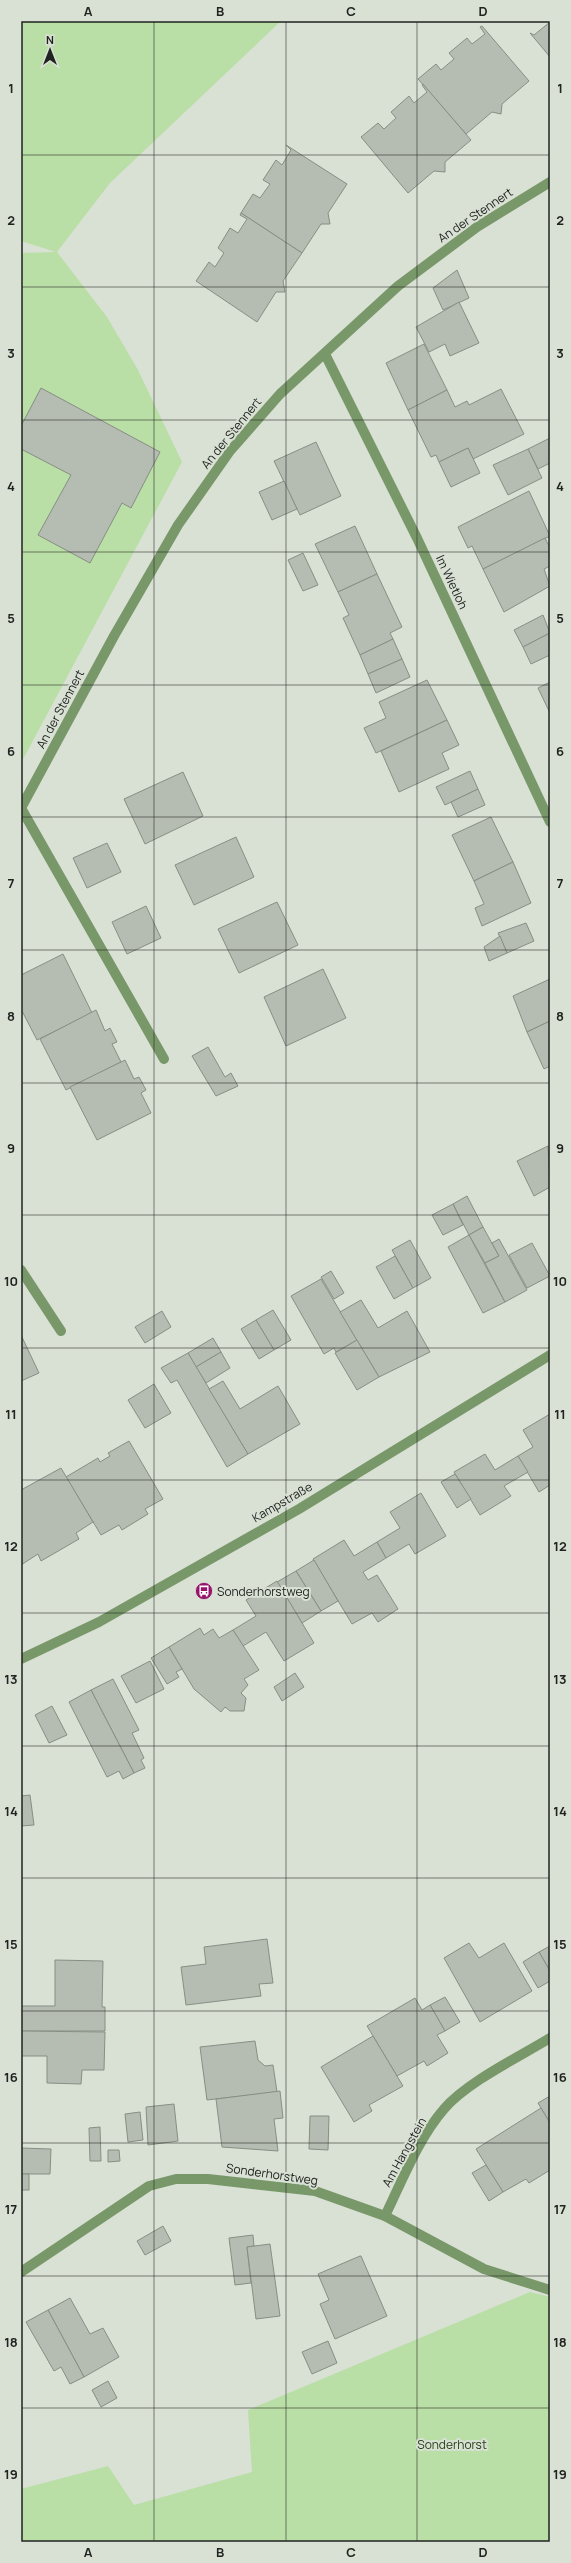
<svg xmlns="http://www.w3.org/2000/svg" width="571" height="2563" viewBox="0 0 571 2563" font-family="Manrope,sans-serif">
<rect width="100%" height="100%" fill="#d9e1d5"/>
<!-- green -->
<g fill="#b9dea6">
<polygon points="21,21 281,21 110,183 57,252 107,317 138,370 182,462 21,763 21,253 56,252 21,241"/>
<polygon points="530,2292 550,2297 550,2542 21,2542 21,2489 108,2466 134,2505 252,2472 248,2410"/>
</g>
<!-- building -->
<g fill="#b5bdb2" stroke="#878e84">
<polygon points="550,22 550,57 530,33 534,35"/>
<polygon points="482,26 529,81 502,104 501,114 492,112 466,134 418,79 436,64 441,70 454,59 449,53 467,38 472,44 485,34 480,27"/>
<polygon points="423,84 471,140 445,162 445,172 434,171 408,193 361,137 378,123 384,129 396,118 391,112 409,96 414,103 427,92 422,85"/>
<polygon points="286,145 347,184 328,213 330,224 321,224 302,253 241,213 253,194 260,198 270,184 263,180 276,160 282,165 291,150"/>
<polygon points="241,213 302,253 283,281 285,292 276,292 257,322 196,281 209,262 215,267 224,253 218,248 230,228 238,233 247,219 240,215"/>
<polygon points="457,270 469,298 443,310 433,288"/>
<polygon points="459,302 479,343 450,356 445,344 429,352 416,327"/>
<polygon points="424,344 447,390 408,410 386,363"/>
<polygon points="41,388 160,452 131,508 122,503 90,563 38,535 71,475 21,449 21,426"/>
<polygon points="501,389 524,434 473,459 468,448 439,462 436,455 431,457 408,410 447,390 455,407 467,401 469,405"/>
<polygon points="550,438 550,463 538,469 528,449"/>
<polygon points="316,442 341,496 300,515 274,461"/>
<polygon points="468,448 480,473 451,487 439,462"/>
<polygon points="528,449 542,478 508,495 493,465"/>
<polygon points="284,481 297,509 272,520 259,492"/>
<polygon points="529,491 550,536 483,569 472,546 468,548 458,527"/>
<polygon points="355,526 377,574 338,592 315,544"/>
<polygon points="545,538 550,548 550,566 544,569 550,586 504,612 483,569"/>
<polygon points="303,553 318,585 303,591 288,560"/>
<polygon points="377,574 402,627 390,633 393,639 360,655 343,618 349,615 338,592"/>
<polygon points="543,615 550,633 523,647 514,630"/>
<polygon points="550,633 550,655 531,664 523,647"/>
<polygon points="393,639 402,659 368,674 360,655"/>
<polygon points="402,659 410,677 376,693 368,674"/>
<polygon points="427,680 447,720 376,753 364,728 386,718 379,702"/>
<polygon points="550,682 550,713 538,688"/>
<polygon points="447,720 459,745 442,753 449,769 399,792 381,751"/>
<polygon points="470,771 478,789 445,805 436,787"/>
<polygon points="183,772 203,816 145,844 124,799"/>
<polygon points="478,789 485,805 458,817 451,802"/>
<polygon points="491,817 513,862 474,881 452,835"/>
<polygon points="236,837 254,877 194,905 175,865"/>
<polygon points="107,843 121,872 87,888 73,858"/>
<polygon points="513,862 531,903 482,926 475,908 484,904 474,881"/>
<polygon points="277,902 298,945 239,973 218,929"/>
<polygon points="146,906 161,938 127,954 112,922"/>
<polygon points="526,923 534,941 507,953 498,933"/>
<polygon points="500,936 507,953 489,961 484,947"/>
<polygon points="63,954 92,1013 37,1040 21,1009 21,975"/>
<polygon points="323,969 346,1018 286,1046 264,997"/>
<polygon points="550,979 550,1021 527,1032 513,996"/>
<polygon points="96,1010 105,1031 110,1028 117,1042 112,1044 121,1062 66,1090 40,1039"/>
<polygon points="550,1021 550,1066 544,1069 527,1032"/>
<polygon points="208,1047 225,1077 231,1073 238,1086 216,1096 192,1056"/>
<polygon points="125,1060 134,1079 139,1077 146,1090 141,1093 151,1113 97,1140 70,1087"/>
<polygon points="548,1146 550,1187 534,1196 517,1161"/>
<polygon points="467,1196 483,1227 469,1235 453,1204"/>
<polygon points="453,1204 463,1225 443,1235 432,1215"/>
<polygon points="483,1227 499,1256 485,1263 469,1235"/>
<polygon points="469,1235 505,1302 483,1313 448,1247"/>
<polygon points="499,1239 527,1290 505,1302 485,1263 499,1256 492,1243"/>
<polygon points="410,1240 431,1278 413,1288 392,1250"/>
<polygon points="532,1243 550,1276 527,1288 509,1255"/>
<polygon points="395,1256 413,1288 394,1299 376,1267"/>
<polygon points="331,1271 344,1293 334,1299 321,1277"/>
<polygon points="321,1279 357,1340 336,1352 334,1348 324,1354 291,1296"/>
<polygon points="361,1300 378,1328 407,1311 430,1352 379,1377 340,1312"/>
<polygon points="273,1310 291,1340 274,1350 256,1320"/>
<polygon points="162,1311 171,1327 145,1343 135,1327"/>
<polygon points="256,1320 274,1350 259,1359 241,1329"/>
<polygon points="21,1335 39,1373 21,1381"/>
<polygon points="213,1338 221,1352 196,1367 188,1353"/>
<polygon points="357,1340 379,1377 357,1390 335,1353"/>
<polygon points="221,1352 230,1368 206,1383 196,1367"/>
<polygon points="188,1353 248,1454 227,1467 177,1380 171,1383 161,1368"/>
<polygon points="223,1381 240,1409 278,1386 300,1424 248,1454 209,1389"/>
<polygon points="154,1384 171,1413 145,1428 128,1400"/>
<polygon points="550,1414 550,1485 539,1492 518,1456 533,1447 523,1430"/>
<polygon points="129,1441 163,1499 145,1509 148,1514 122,1530 119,1525 101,1535 66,1477 98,1458 100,1462 110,1456 108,1453"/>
<polygon points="485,1454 495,1470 518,1456 528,1472 504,1486 511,1496 480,1515 454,1472"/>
<polygon points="61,1468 93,1522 76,1533 79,1539 41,1561 38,1554 21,1565 21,1490"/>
<polygon points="455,1474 471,1499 457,1508 441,1482"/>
<polygon points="421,1493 446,1536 415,1554 409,1544 386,1558 377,1542 400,1528 390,1512"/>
<polygon points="344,1540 354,1556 377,1542 386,1558 363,1572 368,1580 377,1575 398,1609 378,1622 372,1613 352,1624 313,1559"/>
<polygon points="314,1560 338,1601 321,1611 296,1571"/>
<polygon points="296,1571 321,1611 302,1623 277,1582"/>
<polygon points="277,1581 314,1643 284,1661 266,1632 243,1646 233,1630 256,1616 246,1600"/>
<polygon points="200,1628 204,1635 213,1629 219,1638 233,1630 259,1670 244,1679 248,1685 241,1693 246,1698 244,1711 230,1711 225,1707 221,1712 194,1689 169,1647"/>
<polygon points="169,1647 182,1669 176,1672 179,1677 167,1684 151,1658"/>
<polygon points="150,1661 164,1689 136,1703 121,1676"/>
<polygon points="295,1673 304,1687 282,1701 274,1687"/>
<polygon points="113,1679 139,1730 132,1733 144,1758 141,1760 145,1768 134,1773 91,1690"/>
<polygon points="91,1690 134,1773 123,1779 119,1771 107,1777 69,1702"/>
<polygon points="52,1706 67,1735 49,1743 35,1715"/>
<polygon points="30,1795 34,1825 21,1826 21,1796"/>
<polygon points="267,1939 273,1983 259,1984 261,1996 186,2005 181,1967 206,1964 204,1947"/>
<polygon points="469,1943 479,1958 504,1943 532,1991 480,2022 444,1958"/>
<polygon points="550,1946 550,1971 539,1952"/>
<polygon points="539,1952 550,1971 550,1981 538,1988 523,1962"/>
<polygon points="55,1960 103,1961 102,2007 105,2007 105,2031 21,2031 21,2006 55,2006"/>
<polygon points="445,1997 460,2022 445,2031 430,2005"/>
<polygon points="415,1998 422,2010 430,2005 445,2031 437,2035 448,2053 427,2066 424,2061 397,2076 367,2026"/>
<polygon points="21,2031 105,2032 104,2070 82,2070 81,2084 47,2083 47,2056 21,2056"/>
<polygon points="373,2036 403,2086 369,2105 372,2111 354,2122 321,2067"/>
<polygon points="255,2041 258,2060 265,2066 273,2065 277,2092 207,2100 200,2047"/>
<polygon points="280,2091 283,2118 274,2119 278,2151 222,2147 216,2099"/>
<polygon points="550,2096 550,2123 538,2103"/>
<polygon points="174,2104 178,2141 148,2145 146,2107"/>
<polygon points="541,2108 550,2123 550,2170 529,2183 526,2179 503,2192 476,2149"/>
<polygon points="140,2112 143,2140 128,2142 125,2114"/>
<polygon points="310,2116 329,2116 328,2150 309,2149"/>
<polygon points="100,2127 101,2161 90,2161 89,2128"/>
<polygon points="21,2148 51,2149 50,2174 21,2174"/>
<polygon points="108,2150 119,2150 120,2161 108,2162"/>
<polygon points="486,2165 503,2192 489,2201 472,2173"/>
<rect x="21" y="2174" width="8" height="16"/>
<polygon points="163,2226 171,2241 145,2255 137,2241"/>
<polygon points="253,2235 254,2246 247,2247 251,2283 235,2285 229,2238"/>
<polygon points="270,2244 280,2316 256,2319 247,2247"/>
<polygon points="360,2256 361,2256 387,2316 335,2339 320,2304 329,2300 318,2274"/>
<polygon points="70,2298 90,2334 103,2328 119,2357 84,2377 48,2310"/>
<polygon points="48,2310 84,2377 70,2384 61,2367 54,2371 26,2322"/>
<polygon points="328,2341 337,2363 312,2374 302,2352"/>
<polygon points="108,2381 117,2398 101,2407 92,2390"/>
</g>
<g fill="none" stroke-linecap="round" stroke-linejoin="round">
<!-- minor -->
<g stroke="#79986a" stroke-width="10">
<polyline points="325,354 417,538 550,822"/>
<polyline points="21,808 114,636 178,525 230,451 280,394 398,286 477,227 550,182"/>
<polyline points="21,808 164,1059"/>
<polyline points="21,1270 61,1331"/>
<polyline points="21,1659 99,1622 299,1509 550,1355"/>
<path d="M 385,2216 C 402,2181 418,2139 444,2109 C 467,2082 519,2057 550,2038"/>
<polyline points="21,2272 149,2186 176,2179 208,2179 315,2191 385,2216 484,2269 550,2290"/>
</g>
</g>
<!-- grid -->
<path fill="none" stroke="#20231f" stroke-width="1" stroke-opacity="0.55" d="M 154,21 L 154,2542M 286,21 L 286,2542M 417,21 L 417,2542M 21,155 L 550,155M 21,287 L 550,287M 21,420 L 550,420M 21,552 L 550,552M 21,685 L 550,685M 21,817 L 550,817M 21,950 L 550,950M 21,1083 L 550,1083M 21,1215 L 550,1215M 21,1348 L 550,1348M 21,1480 L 550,1480M 21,1613 L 550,1613M 21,1746 L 550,1746M 21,1878 L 550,1878M 21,2011 L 550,2011M 21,2143 L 550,2143M 21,2276 L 550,2276M 21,2408 L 550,2408"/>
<!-- icons -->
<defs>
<symbol id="bus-disc" viewBox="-11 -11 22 22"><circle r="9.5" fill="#95146c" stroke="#d9e1d5"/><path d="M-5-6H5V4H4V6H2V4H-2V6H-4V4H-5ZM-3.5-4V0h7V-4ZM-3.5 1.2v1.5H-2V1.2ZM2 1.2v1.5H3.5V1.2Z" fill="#fff"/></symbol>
</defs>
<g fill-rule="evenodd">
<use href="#bus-disc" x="194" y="1581" width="20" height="20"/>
</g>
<g text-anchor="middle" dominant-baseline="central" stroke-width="4" stroke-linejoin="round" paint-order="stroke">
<!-- street labels -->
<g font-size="12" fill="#20231f" stroke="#d9e1d5">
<text transform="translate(475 215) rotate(-34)">An der Stennert</text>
<text transform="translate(231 433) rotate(-51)">An der Stennert</text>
<text transform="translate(452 582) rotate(65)">Im Wietloh</text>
<text transform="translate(60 709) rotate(-62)">An der Stennert</text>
<text transform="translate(282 1502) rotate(-30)">Kampstraße</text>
<text transform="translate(404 2152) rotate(-61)">Am Hangstein</text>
<text transform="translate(272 2174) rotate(8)">Sonderhorstweg</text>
</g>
<!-- poi labels -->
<g font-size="12" fill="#20231f" stroke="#d9e1d5" text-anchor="start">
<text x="217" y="1591">Sonderhorstweg</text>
</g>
<!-- park labels -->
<g font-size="12" fill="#234012" stroke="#d9e1d5">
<text x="452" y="2444">Sonderhorst</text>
</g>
</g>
<!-- border -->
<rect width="571" height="2563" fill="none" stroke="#d9e1d5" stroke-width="44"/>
<!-- north arrow -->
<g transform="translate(50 50)" stroke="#d9e1d5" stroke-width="3" paint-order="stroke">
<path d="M0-3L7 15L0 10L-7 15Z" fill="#20231f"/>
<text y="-6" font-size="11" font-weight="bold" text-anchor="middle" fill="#20231f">N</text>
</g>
<rect x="22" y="22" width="527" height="2519" fill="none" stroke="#20231f" stroke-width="1.5"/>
<g font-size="13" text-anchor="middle" font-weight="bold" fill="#20231f">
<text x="88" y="16">A</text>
<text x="220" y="16">B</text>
<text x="351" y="16">C</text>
<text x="483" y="16">D</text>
<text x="11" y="93">1</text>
<text x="560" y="93">1</text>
<text x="11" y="225">2</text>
<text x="560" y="225">2</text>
<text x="11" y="358">3</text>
<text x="560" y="358">3</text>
<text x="11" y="491">4</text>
<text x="560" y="491">4</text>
<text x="11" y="623">5</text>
<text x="560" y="623">5</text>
<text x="11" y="756">6</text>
<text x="560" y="756">6</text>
<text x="11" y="888">7</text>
<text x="560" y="888">7</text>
<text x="11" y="1021">8</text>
<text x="560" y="1021">8</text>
<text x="11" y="1153">9</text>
<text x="560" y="1153">9</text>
<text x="11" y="1286">10</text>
<text x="560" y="1286">10</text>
<text x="11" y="1419">11</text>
<text x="560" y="1419">11</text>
<text x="11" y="1551">12</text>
<text x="560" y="1551">12</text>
<text x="11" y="1684">13</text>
<text x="560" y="1684">13</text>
<text x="11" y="1816">14</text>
<text x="560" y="1816">14</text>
<text x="11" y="1949">15</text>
<text x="560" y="1949">15</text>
<text x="11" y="2082">16</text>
<text x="560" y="2082">16</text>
<text x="11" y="2214">17</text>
<text x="560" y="2214">17</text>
<text x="11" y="2347">18</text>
<text x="560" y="2347">18</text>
<text x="11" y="2479">19</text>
<text x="560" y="2479">19</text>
<text x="88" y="2557">A</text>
<text x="220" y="2557">B</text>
<text x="351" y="2557">C</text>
<text x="483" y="2557">D</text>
</g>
</svg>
